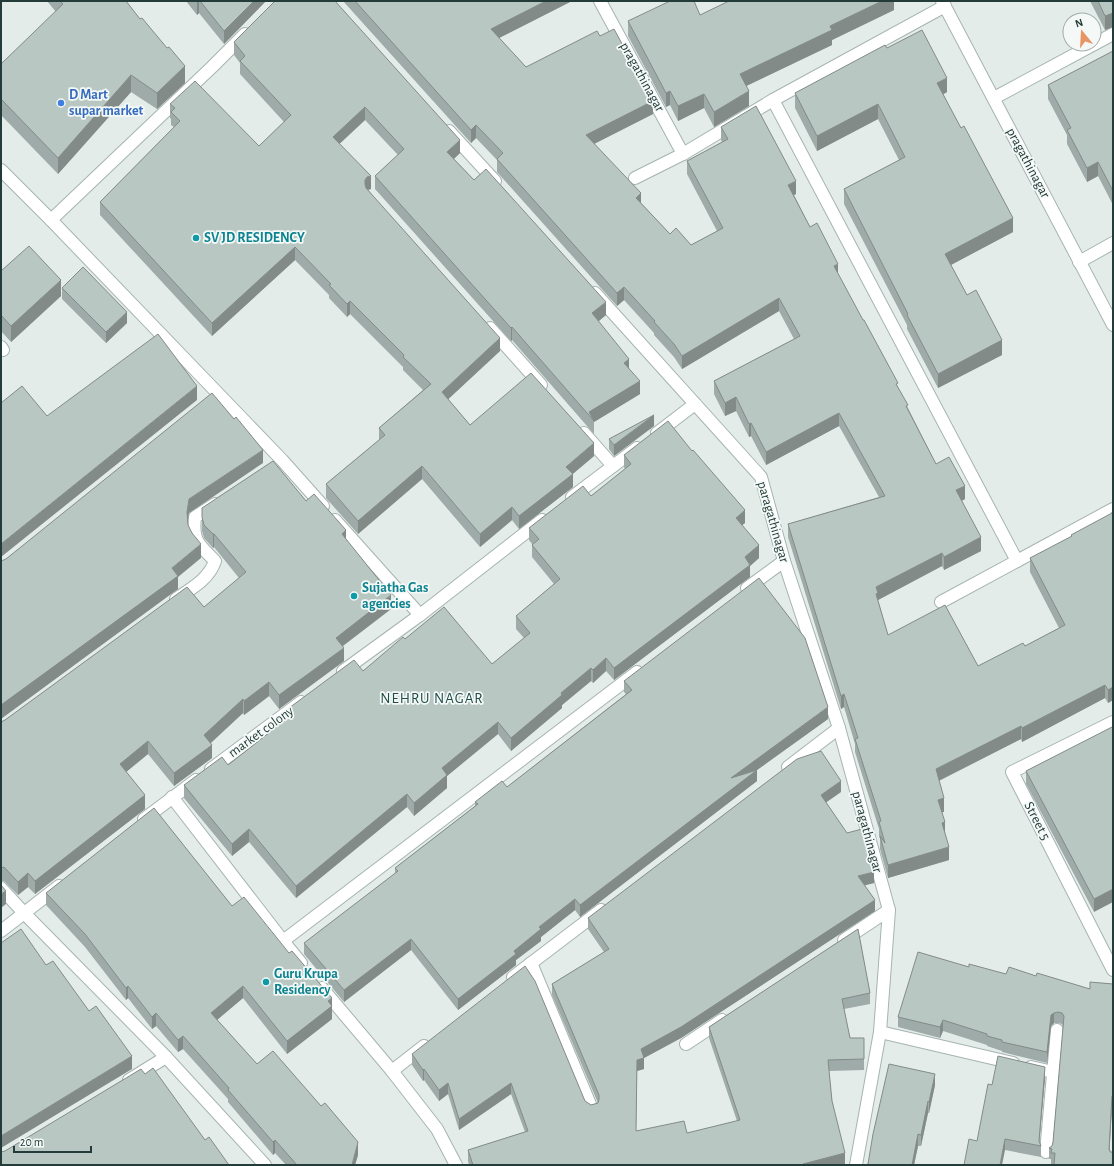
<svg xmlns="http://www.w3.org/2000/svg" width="1114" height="1166" viewBox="0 0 1114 1166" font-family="'Alegreya Sans',sans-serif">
<rect width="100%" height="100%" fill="#e3ece9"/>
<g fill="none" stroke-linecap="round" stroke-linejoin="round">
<defs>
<polyline id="lane" points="1,347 3,350"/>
<g id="street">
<polyline points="600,1 683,154"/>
<polyline points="942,1 1113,325"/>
<polyline points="994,98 1113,34"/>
<polyline points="773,100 1017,561"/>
<polyline points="449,131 495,181"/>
<polyline points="1,170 51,220 282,460 323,506"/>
<polyline points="635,178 683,154 773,100 945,6"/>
<polyline points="51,220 212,67 245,34"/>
<polyline points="1079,262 1113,243"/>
<polyline points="595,293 761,477 784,561 839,728 889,910 880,1032 856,1165"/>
<polyline points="490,328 541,385"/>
<polyline points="584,433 613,466"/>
<polyline points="657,433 695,404"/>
<polyline points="572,497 637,448"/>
<polyline points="335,520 420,615"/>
<polyline points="747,588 784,561"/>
<path d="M 176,599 C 192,588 209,579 215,561 C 199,544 192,542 195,517 L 215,504"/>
<polyline points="941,602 1113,509"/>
<polyline points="343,671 420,615 542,520"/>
<polyline points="1113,722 1012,772 1113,970"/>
<polyline points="788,767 839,728"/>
<polyline points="211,769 301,702"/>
<polyline points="172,797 283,941 301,963"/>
<polyline points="144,819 196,780"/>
<polyline points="1,888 24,913 166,1057 265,1165"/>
<polyline points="1,931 59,886"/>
<polyline points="844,940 889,910"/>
<polyline points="283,941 637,672"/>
<polyline points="531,963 592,1109"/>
<polyline points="513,977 601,910"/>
<polyline points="322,988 392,1071 437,1129 456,1165"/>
<polyline points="880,1032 1013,1063"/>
<polyline points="686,1044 722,1020"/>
<polyline points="1031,1067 1053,1072"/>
<polyline points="392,1071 424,1046"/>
<polyline points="129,1080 166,1057"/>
<polyline points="1046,1152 1057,1030"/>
</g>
</defs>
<!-- lane casing -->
<use href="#lane" stroke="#a6b4b1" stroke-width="14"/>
<!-- street casing -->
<use href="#street" stroke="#a6b4b1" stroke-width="14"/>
<!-- lane -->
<use href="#lane" stroke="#fff" stroke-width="12"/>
<!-- street -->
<use href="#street" stroke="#fff" stroke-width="12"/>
</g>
<!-- wall -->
<g fill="#9faba8">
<polygon points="47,1 126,1 185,83 157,109 131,92 58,174 1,115 1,64 56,12"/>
<polygon points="186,1 266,1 224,44 199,13 197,15"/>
<polygon points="343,1 572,1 499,38 526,67 600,36 653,114 594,144 641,203 670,234 691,245 717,231 687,174 687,161 722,142 721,140 721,127 796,194 794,195 810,227 838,274 898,387 908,408 936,464 965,499 962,501 981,551 944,570 942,566 878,600 888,635 978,666 1025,646 1059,628 1030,572 1030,558 1071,537 1071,535 1112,514 1112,512 1113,511 1113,700 1108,703 1105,698 1022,742 1021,739 939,781 944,812 942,812 949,860 888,878 880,849 880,839 879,835 879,829 855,752 855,744 844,707 841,709 788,537 788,524 879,497 839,426 766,465 751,436 749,437 736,411 725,416 714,394 714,381 794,339 779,311 682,369 674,357 654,335 654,333 624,300 617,306 497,172 497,160 476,138 471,143"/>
<polygon points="894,1 894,10 832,40 832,45 746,86 749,106 714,127 704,108 678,121 670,105 666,107 628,36 628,21 700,15"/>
<polygon points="1090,1 1113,1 1105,30"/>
<polygon points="1113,28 1113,44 1112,43 1112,29"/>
<polygon points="234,42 460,153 454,159 474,180 606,315 598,321 629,368 640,394 594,422 594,434 512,340 511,341 375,189 375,176 398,155 365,120 339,144 371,189 368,190 500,351 448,399 470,425 594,456 573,474 573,487 519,529 512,520 480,547 422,479 358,534 326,498 326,484 379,440 379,428 423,390 403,370 403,367 350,314 347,317 329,298 329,295 295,260 212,336 100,215 100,202 174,127 171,125 171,119 170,118 170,104 259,146 284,122 240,74 240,63 234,55"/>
<polygon points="887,48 947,92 943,94 1013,232 951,265 967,295 1002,355 938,388 907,329 907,325 844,204 844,189 899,160 878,119 817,151 795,108 795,93"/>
<polygon points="1113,51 1113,205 1098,176 1087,182 1067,144 1067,135 1048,99 1048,85"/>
<polygon points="1,271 61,296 11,342 1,331"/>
<polygon points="62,288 127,323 106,343 62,299"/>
<polygon points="654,426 614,456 609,449 609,439"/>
<polygon points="624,455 745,523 742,525 759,558 750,566 750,577 614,680 606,671 593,683 591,681 562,705 562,708 511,751 498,734 447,776 447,788 414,816 407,807 296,898 249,842 232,856 184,798 184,785 228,765 289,718 289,708 363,671 405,639 492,664 524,638 516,629 516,616 554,584 532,557 532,544 529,540 529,528 591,496 625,469 624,467"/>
<polygon points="306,501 346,539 391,609 343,646 344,661 279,709 269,696 244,715 243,713 211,743 212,758 174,786 148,754 126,772 145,809 35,894 28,887 18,895 4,881 1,881 1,722 5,720 204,607 239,578 214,547 213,548 204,538 202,531 202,508"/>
<polygon points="624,681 828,719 757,770 757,781 580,917 575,910 541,937 541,941 516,960 516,965 458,1010 411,950 344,1002 304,954 304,943 395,874 395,868 475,806 475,802 507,787 626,694 624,692"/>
<polygon points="1113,729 1094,912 1026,784 1026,771"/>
<polygon points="841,792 826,802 874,883 865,885 875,911 681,1038 644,1058 644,1069 637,1071 636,1131 687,1133 737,1121 709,1038 709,1027 858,929 870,993 870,1004 844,1009 850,1038 864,1038 864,1070 829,1071 832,1101 845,1164 842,1165 469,1165 468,1161 468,1150 525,1132 511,1094 459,1130 448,1094 439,1101 424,1080 423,1081 412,1065 412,1054 585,1101 591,1105 598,1103 552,995 552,984 604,952 588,929 588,918"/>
<polygon points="46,893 232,906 289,953 332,998 332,1019 287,1054 243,998 217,1020 257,1064 358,1155 355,1165 286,1165 275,1153 273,1155 228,1102 228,1099 183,1049 178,1052 156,1026 152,1029 128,998 126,1000 85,947 46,905"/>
<polygon points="969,967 1006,974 1036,976 1090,989 1113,984 1113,1107 1112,1107 1109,1150 1054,1164 1051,1164 1051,1159 1049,1159 1049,1148 1052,1146 1053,1142 1063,1026 1062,1024 1058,1023 1054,1023 1051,1026 1047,1063 1002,1052 1002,1051 987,1046 987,1045 943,1031 940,1038 898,1027 898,1017"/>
<polygon points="1045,1078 1039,1143 1041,1146 1041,1157 1005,1150 977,1141"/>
<polygon points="935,1085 929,1113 928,1113 921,1146 918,1146 914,1165 868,1165 868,1164"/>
</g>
<!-- shaded-wall -->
<g fill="#828b88">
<polygon points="198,1 199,1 199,13 197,15 197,2"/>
<polygon points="254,1 266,1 224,44 224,31"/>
<polygon points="546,1 572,1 491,42 491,29"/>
<polygon points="882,1 894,1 894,10 832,40 832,45 740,89 740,74 830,26"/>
<polygon points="1113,13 1113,27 1105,30 1105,16"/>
<polygon points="185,66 185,83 157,109 157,93"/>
<polygon points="131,75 131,92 58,174 58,158"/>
<polygon points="947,78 947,92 937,98 937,83"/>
<polygon points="670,91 670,105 666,107 666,93"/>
<polygon points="749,91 749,106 714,127 714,112"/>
<polygon points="704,94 704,108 678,121 678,106"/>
<polygon points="653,101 653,114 586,148 586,135"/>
<polygon points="878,104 878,119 817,151 817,136"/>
<polygon points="365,107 365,120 333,150 333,137"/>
<polygon points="476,125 476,138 471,143 471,130"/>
<polygon points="460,140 460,153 447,165 447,152"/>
<polygon points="1098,162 1098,176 1087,182 1087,168"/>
<polygon points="371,176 371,189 367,190 365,184 365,180 367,177"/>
<polygon points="796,181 796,194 788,198 788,185"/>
<polygon points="641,193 641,206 636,198"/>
<polygon points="1013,218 1013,232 945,268 945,254"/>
<polygon points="295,247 295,260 212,336 212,323"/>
<polygon points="838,264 838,277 834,266"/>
<polygon points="61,280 61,296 11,342 11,326"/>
<polygon points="624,287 624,300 617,306 617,293"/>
<polygon points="779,298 779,311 682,369 682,356"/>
<polygon points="350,301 350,314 347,317 347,304"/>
<polygon points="606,302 606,315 592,327 592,313"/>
<polygon points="127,312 127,323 106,343 106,332"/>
<polygon points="512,327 512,340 511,341 511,328"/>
<polygon points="500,338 500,351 442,405 442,392"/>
<polygon points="1002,340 1002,355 938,388 938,374"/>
<polygon points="629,359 629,372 624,363"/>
<polygon points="640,381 640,394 594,422 589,412"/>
<polygon points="197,386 197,400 1,557 1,544"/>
<polygon points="736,397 736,411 725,416 725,403"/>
<polygon points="839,413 839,426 766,465 766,452"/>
<polygon points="654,415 654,426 614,456 614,445"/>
<polygon points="751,423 751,436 749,437 749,424"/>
<polygon points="594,443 594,456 570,476 573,474 573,487 519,529 519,516 566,467"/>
<polygon points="263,450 263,463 189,513 187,526 187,512 189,499"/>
<polygon points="422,466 422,479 358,534 358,521"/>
<polygon points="965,486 965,499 956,503 956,490"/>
<polygon points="512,507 512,520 480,547 480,534"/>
<polygon points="745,510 745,523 736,530 736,518"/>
<polygon points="346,530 346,544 342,534"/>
<polygon points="213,534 214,534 214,547 213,548"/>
<polygon points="981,537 981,551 944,570 944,557"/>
<polygon points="201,544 201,558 178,577 178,589 1,719 1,705 172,568"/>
<polygon points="759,545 759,558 750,566 750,577 614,680 614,668"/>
<polygon points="942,553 942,566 878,600 876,607 876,587"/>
<polygon points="391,595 391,609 336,651 336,638"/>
<polygon points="344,648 344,661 279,709 279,695"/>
<polygon points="606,658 606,671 593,683 593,670"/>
<polygon points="591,668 591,681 562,705 562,708 511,751 511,738 561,693"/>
<polygon points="269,682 269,696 244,715 244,701"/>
<polygon points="1105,685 1105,698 1022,742 1022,728"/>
<polygon points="1113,687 1113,700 1108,703 1108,690"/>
<polygon points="844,694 844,707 841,709 841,696"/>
<polygon points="243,699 243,713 204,749 204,735"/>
<polygon points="828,707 828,719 757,770 757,781 580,917 580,905 731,778"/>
<polygon points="498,722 498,734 447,776 447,788 414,816 414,803 442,768"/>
<polygon points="1021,726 1021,739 936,782 936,769"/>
<polygon points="148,741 148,754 120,777 120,764"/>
<polygon points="212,745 212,758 174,786 174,773"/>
<polygon points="841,781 841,792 821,806 821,795"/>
<polygon points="407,794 407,807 296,898 296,886"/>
<polygon points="145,795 145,809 35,894 35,881"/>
<polygon points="944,798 944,812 938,813 938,800"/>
<polygon points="945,822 945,835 942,823"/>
<polygon points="249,829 249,842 232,856 232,844"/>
<polygon points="949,847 949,860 888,878 888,865"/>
<polygon points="874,872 874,883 858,887 858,876"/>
<polygon points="28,873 28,887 18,895 18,882"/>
<polygon points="1113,889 1113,902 1094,912 1094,899"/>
<polygon points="6,891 6,904 1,908 1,894"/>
<polygon points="575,899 575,910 541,937 541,941 516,960 516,965 458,1010 458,999 514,951 539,927"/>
<polygon points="875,900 875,911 681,1038 644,1058 644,1069 637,1071 637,1060 641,1049"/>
<polygon points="411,939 411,950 344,1002 344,990"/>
<polygon points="128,986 128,998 126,1000 126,988"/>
<polygon points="243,986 243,998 211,1025 211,1013"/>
<polygon points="332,998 332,1019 287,1054 287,1041"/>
<polygon points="156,1013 156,1026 152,1029 152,1017"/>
<polygon points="1054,1013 1054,1023 1051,1026 1047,1063 1047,1052 1051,1015"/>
<polygon points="943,1020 943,1031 940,1038 940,1027"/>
<polygon points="183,1036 183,1049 178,1052 178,1040"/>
<polygon points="132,1056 132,1069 1,1148 1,1136"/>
<polygon points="1045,1067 1045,1078 1039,1146 1039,1141"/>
<polygon points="424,1069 424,1080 423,1081 423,1070"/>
<polygon points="935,1074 935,1085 929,1113 929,1102"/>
<polygon points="448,1083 448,1094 439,1101 439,1090"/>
<polygon points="511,1083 511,1094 459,1130 459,1119"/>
<polygon points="1112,1096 1112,1107 1109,1160 1109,1150"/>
<polygon points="928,1101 928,1113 921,1146 921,1135"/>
<polygon points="918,1134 918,1146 914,1165 912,1165"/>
<polygon points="1005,1139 1005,1150 1002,1165 1000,1165"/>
<polygon points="275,1140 275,1153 273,1155 273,1142"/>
<polygon points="358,1142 358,1155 355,1165 352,1165"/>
<polygon points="845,1153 845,1164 842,1165 803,1165 803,1164"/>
</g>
<!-- building -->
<g fill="#b9c7c3" stroke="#828b88">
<polygon points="60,1 126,1 140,19 142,18 167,48 169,47 185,66 157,93 131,75 58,158 1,99 1,64 63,4"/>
<polygon points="200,1 254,1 224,31"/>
<polygon points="275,1 335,1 460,140 447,152 474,180 486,169 606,302 592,313 629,359 624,363 640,381 589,412 594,421 512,327 511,328 375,176 404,149 365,107 333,137 371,176 367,177 365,180 365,184 366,188 500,338 442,392 470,425 531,373 594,443 566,467 573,474 519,516 512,507 480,534 422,466 358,521 326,484 385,435 379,428 431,384 403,357 404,355 350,301 347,304 329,285 331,284 295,247 212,323 100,202 180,121 171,112 175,108 170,104 195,81 259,146 291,115 240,61 245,56 234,42"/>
<polygon points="355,1 546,1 491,29 526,67 597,31 600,36 614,29 653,101 586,135 641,193 636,198 670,234 676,228 691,245 723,228 687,161 728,139 721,127 756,106 796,181 788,185 810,227 817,223 838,264 834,266 863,320 864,320 898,383 896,384 908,405 906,406 936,464 949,457 965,486 956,490 981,537 944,557 942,553 876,587 878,593 876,594 888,635 945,605 978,666 1023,643 1025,646 1065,625 1030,558 1072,536 1071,535 1112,513 1112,512 1113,511 1113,687 1108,690 1105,685 1022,728 1021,726 936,769 944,798 938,800 945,822 942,823 949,847 888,865 880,836 885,843 879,822 881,821 855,739 858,738 844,694 841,696 788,524 885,496 839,413 766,452 751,423 749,424 736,397 725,403 714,381 800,336 779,298 682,356 674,344 654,322 655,321 624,287 617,293 497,159 503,153 476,125 471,130"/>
<polygon points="670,1 694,1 700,15 729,1 882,1 830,26 832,30 740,74 749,91 714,112 704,94 678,106 670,91 666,93 628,21"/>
<polygon points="1098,1 1113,1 1113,13 1105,16"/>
<polygon points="922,30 947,78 937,83 961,128 964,126 1013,218 945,254 967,295 976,290 1002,340 938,374 907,315 908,314 844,189 905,157 878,104 817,136 795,93 885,45 887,48"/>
<polygon points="1113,51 1113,191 1098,162 1087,168 1067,130 1071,128 1048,85"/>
<polygon points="29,246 61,280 11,326 1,315 1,271"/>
<polygon points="83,267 127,312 106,332 62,288"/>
<polygon points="158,334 197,386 1,544 1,403 22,386 47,416"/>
<polygon points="212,393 234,419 236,417 263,450 189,499 187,512 188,525 192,533 201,544 172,568 178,576 1,705 1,561 6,559"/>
<polygon points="654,415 614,445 609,439"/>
<polygon points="668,421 692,451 693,450 745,510 736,518 759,545 745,557 750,565 614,668 606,658 593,670 591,668 561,693 562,695 511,738 498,722 442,768 447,775 414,803 407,794 296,886 249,829 232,844 184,785 222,757 228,765 293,714 289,708 354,660 363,671 403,637 405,639 444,607 492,664 530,633 516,616 560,579 532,545 539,539 529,528 583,486 591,496 631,464 624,455"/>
<polygon points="273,461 306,501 314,494 346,530 342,534 391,595 336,638 344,648 279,695 269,682 244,701 243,699 204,735 212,745 174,773 148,741 120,764 145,795 35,881 28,873 18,882 4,867 1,868 1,722 5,720 187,587 204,607 246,572 214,534 213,534 204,525 202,517 202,508"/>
<polygon points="759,578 805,638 828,707 731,778 757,770 580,905 575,899 539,927 541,929 514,951 516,954 458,999 411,939 344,990 304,943 398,871 395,868 478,804 475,802 502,781 507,787 632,690 624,681"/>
<polygon points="1112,727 1113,729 1113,889 1094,899 1026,771"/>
<polygon points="821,751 841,781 821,795 847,833 862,829 874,872 858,876 875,900 681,1027 641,1049 644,1058 637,1060 636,1131 684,1121 687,1133 740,1120 709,1027 858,929 870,993 842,999 850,1038 864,1038 864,1059 828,1060 832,1101 845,1153 803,1164 803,1165 473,1165 468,1150 528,1131 511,1083 459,1119 448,1083 439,1090 424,1069 423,1070 412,1054 525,966 535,981 585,1101 591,1105 598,1103 599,1099 599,1095 552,984 609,949 588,918 797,759"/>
<polygon points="154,808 232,906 244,897 289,953 292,951 332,998 328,1001 332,1006 287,1041 243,986 211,1013 257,1064 273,1051 321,1106 325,1103 358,1142 352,1165 297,1165 275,1140 273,1142 228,1090 229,1088 183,1036 178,1040 156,1013 152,1017 128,986 126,988 85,934 46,893"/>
<polygon points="1,885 6,891 1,894"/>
<polygon points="21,929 46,965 53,961 89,1011 96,1006 132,1056 1,1136 1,943"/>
<polygon points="918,952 969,967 969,964 1006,974 1009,967 1036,976 1037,973 1090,989 1090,982 1113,984 1113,1096 1112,1096 1109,1150 1110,1150 1110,1152 1113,1152 1113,1165 1054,1165 1055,1153 1051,1153 1052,1149 1049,1148 1052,1146 1053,1142 1064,1016 1062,1013 1058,1012 1054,1013 1051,1015 1047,1052 1002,1042 1002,1040 987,1036 987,1034 943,1020 940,1027 898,1017"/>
<polygon points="998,1056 1045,1067 1039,1141 1041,1146 1005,1139 1000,1165 964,1165 969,1139 977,1141 988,1084 992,1085"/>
<polygon points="889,1064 935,1074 929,1102 928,1101 921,1135 918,1134 912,1165 869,1165 869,1164 868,1164 873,1134"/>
<polygon points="153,1068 205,1140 209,1137 229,1165 1,1165 1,1152 5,1151 141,1069 145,1074"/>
</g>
<!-- markers -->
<circle fill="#3f7fe0" stroke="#f4f9f7" stroke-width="1.5" cx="61" cy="103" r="4"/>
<g fill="#0f9aa8" stroke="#f4f9f7" stroke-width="1.5">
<circle cx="196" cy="238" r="4"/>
<circle cx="354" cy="596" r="4"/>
<circle cx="266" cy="982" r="4"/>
</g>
<g text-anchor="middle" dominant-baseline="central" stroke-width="3.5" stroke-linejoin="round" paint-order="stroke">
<!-- street labels -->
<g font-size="14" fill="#243c39" stroke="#f4f9f7">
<text transform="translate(642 77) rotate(61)">pragathinagar</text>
<text transform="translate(1028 163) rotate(62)">pragathinagar</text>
<text transform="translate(773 522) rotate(74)">paragathinagar</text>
<text transform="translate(261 732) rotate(-36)">market colony</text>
<text transform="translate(1037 821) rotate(63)">Street 5</text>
<text transform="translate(867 832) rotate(75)">paragathinagar</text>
</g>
<!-- shop labels -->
<g font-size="14" font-weight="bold" fill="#366cbe" stroke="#f4f9f7" text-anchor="start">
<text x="69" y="95">D Mart<tspan x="69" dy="16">supar market</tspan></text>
</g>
<!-- culture labels -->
<g font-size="14" font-weight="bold" fill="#0d838f" stroke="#f4f9f7" text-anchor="start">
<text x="204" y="238">SV JD RESIDENCY</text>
<text x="362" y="588">Sujatha Gas<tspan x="362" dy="16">agencies</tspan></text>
<text x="274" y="974">Guru Krupa<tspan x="274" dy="16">Residency</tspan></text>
</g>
<!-- neighbourhood labels -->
<g font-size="15" letter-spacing="1" fill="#214d48" stroke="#f4f9f7">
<text x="432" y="698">NEHRU NAGAR</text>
</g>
</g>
<!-- border -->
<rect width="1114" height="1166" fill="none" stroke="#243c39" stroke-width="4"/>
<!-- north arrow -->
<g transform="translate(1082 32) rotate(342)"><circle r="19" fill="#f4f9f7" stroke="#a1adab"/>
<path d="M0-3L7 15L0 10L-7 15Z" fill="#e89565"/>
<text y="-6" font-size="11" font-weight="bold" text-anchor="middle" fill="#243c39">N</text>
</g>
<!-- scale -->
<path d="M14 1146v6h77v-6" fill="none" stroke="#243c39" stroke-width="2"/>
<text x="20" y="1146" font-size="12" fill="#243c39" stroke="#f4f9f7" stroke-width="3" paint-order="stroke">20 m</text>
</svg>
